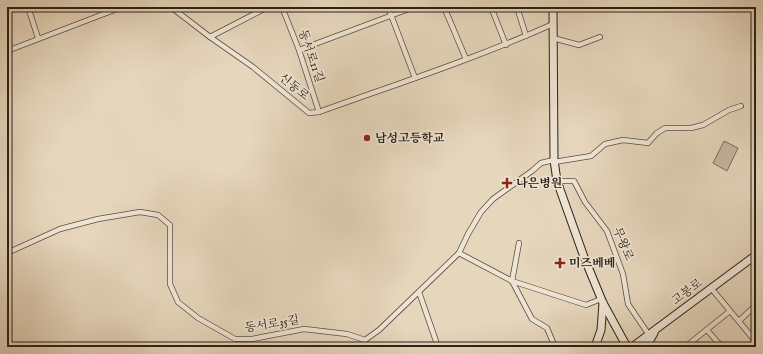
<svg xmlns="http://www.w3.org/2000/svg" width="763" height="354" viewBox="0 0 763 354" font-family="'IM FELL English','Noto Serif KR',serif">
<rect width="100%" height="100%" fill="#e6d6bc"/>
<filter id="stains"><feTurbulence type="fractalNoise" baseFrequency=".005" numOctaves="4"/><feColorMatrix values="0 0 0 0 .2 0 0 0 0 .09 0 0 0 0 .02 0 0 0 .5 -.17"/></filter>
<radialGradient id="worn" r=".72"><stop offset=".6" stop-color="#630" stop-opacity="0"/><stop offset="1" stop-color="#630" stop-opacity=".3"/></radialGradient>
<!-- green -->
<polygon fill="#c6b7a0" stroke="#786c5c" points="724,141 738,148 727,171 713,163"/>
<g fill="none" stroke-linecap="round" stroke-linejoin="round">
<defs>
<g id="street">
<polyline points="28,7 38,38"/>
<path d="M 171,7 L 210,37 L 253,67 L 309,113 L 319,112 C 397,84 477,58 553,24"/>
<polyline points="282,7 299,50 319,112"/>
<polyline points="388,7 415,78"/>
<polyline points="444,7 466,59"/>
<polyline points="491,7 506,45"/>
<polyline points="517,7 526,36"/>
<polyline points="210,37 268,7"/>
<polyline points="553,38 579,45 600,37"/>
<polyline points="299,50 414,7"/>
<polyline points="7,51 122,7"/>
<polyline points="554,162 591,156 605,144 623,140 648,143 657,133 665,128 691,128 703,125 729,110 741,106"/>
<polyline points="557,181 574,181 585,202 607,231 623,274 628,304 649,335"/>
<polyline points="519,243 512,281 532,319 547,328 555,347"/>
<polyline points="7,253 60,229 98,219 140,212 158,215 170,225 170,284 178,302 198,318 235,339 252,339 304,329 347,334 365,340 379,330 459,253 468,234 481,212 493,199 532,171 541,163 554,160"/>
<polyline points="459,253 512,281 586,305 601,299"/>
<polyline points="711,288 756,342"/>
<polyline points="419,292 438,347"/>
<polyline points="739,321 756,305"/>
<polyline points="707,330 722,347"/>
<polyline points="685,347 730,311"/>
</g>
<g id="secondary">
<polyline points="553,7 554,160 557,181 584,257 603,303 627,347"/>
<polyline points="595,347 601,330 603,303"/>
<polyline points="632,347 756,255"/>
<polyline points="646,347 654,333"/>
</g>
</defs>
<!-- street casing -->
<use href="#street" stroke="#594e41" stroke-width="6"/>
<!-- secondary casing -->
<use href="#secondary" stroke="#2a2118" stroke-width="9"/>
<!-- street -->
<use href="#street" stroke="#efe4d3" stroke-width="4.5"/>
<!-- secondary -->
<use href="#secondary" stroke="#efe4d3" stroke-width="7"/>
</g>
<!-- markers -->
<g fill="#8f2418" stroke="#efe4d3" stroke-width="1.5">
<circle cx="367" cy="138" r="4"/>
<path d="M505 177h4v4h4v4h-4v4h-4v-4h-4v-4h4z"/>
<path d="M558 257h4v4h4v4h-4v4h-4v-4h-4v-4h4z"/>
</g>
<g text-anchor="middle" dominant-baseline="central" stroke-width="3.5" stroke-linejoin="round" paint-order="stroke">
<!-- street labels -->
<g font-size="12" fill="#2a2118" stroke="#efe4d3">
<text transform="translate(311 56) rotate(71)">동서로11길</text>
<text transform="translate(294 87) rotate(39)">신동로</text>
<text transform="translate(623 244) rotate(67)">무왕로</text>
<text transform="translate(687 292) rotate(-37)">고봉로</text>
<text transform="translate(272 324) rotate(-9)">동서로35길</text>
</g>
<!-- poi labels -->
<g font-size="12" font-weight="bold" fill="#2a2118" stroke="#efe4d3" text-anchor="start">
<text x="375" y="138">남성고등학교</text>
<text x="516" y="183">나은병원</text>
<text x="569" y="263">미즈베베</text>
</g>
</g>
<!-- margin -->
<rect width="763" height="354" fill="none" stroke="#e6d6bc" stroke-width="24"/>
<rect x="8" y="8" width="747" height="338" fill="none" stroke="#2a2118" stroke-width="2"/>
<rect x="12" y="12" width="739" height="330" fill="none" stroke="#2a2118"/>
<rect width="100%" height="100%" filter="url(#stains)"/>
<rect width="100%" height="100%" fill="url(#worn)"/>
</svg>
